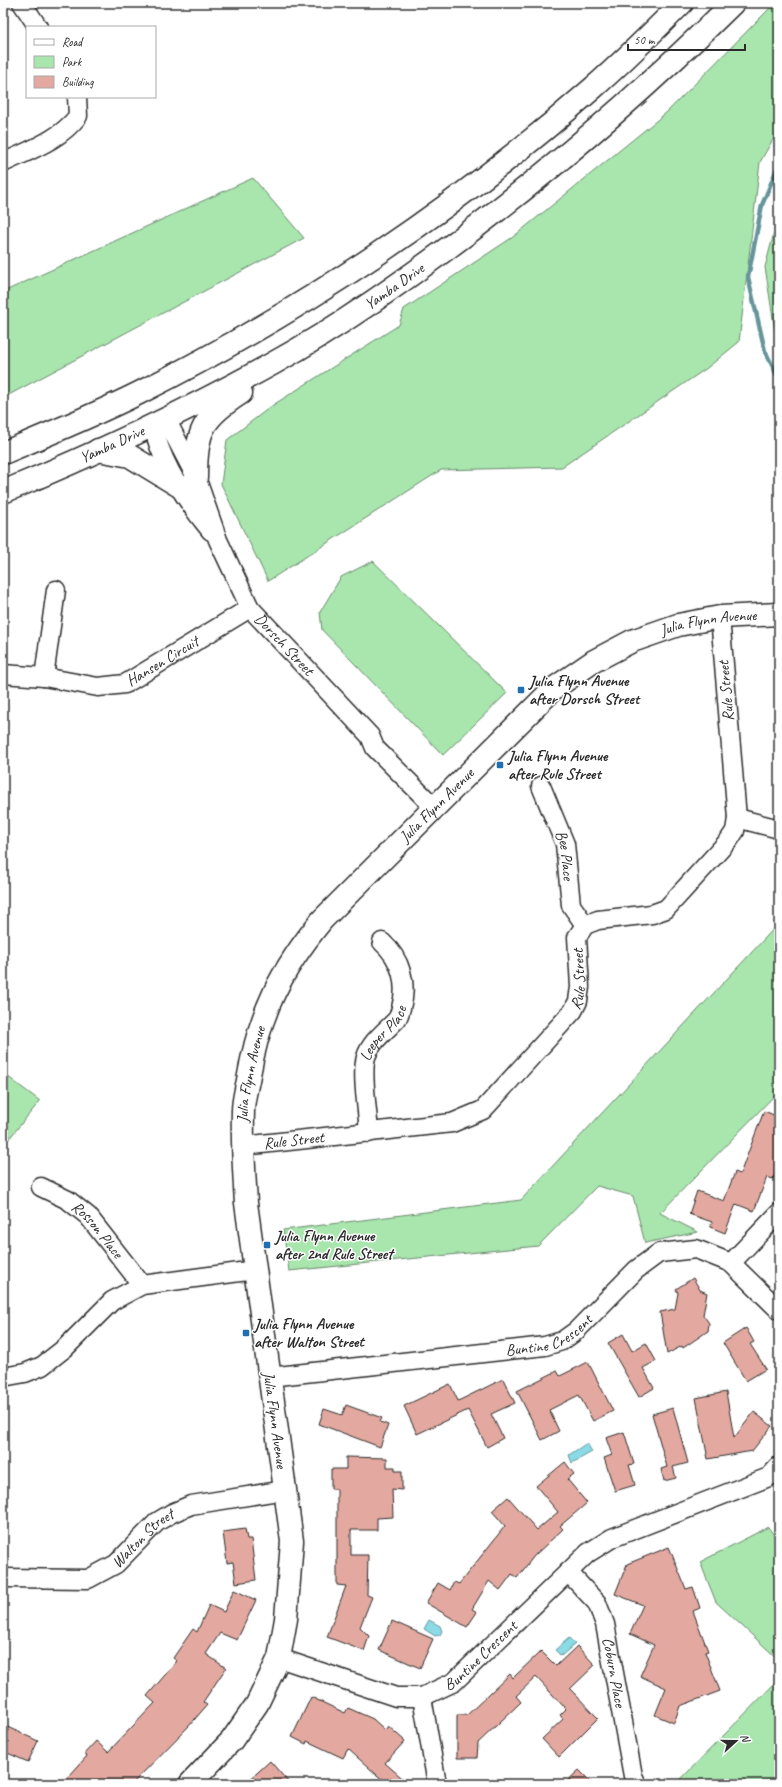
<svg xmlns="http://www.w3.org/2000/svg" width="782" height="1787" viewBox="0 0 782 1787" font-family="Caveat,sans-serif">
<rect width="100%" height="100%" fill="#fff"/>
<filter id="ink" filterUnits="userSpaceOnUse"><feTurbulence type="fractalNoise" baseFrequency=".025" numOctaves="2"/><feDisplacementMap in="SourceGraphic" scale="8" xChannelSelector="R" yChannelSelector="G"/><feConvolveMatrix kernelMatrix="1 2 1 2 8 2 1 2 1" color-interpolation-filters="sRGB"/></filter>
<g filter="url(#ink)">
<g fill="#a8e6ae" stroke="#6a886c">
<path d="M 779,7 L 779,129 L 760,162 L 739,342 L 707,368 L 562,467 L 441,470 L 268,581 L 221,484 L 227,440 L 273,405 L 399,325 L 404,309 L 513,237 L 667,112 L 770,8 Z"/>
<path d="M 253,178 L 304,238 L 3,398 L 3,292 Z"/>
<path d="M 779,214 L 779,357 L 765,267 Z"/>
<path d="M 373,561 L 507,693 L 443,755 L 322,630 L 320,612 L 341,577 Z"/>
<path d="M 779,923 L 779,1095 L 777,1093 L 660,1213 L 698,1232 L 645,1243 L 633,1196 L 597,1186 L 538,1246 L 289,1271 L 283,1230 L 521,1200 Z"/>
<path d="M 3,1073 L 40,1101 L 3,1146 Z"/>
<path d="M 768,1527 L 779,1542 L 779,1660 L 716,1602 L 700,1562 Z"/>
<path d="M 779,1679 L 779,1784 L 676,1784 Z"/>
</g>
<g fill="#8bdbe6" stroke="#65959b">
<path d="M 587,1443 L 592,1452 L 572,1463 L 569,1455 Z"/>
<path d="M 429,1620 L 440,1626 L 442,1631 L 440,1635 L 435,1636 L 424,1629 Z"/>
<path d="M 569,1638 L 575,1644 L 561,1656 L 555,1650 Z"/>
</g>
<g fill="none" stroke-linecap="round" stroke-linejoin="round">
<path stroke="#65959b" stroke-width="4.5" d="M 779,164 L 762,205 L 748,277 L 765,351 L 779,379"/>
</g>
<g fill="#e3a9a0" stroke="#2b2b2b">
<path d="M 764,1111 L 779,1117 L 779,1162 L 773,1179 L 767,1177 L 754,1211 L 736,1204 L 725,1233 L 710,1227 L 712,1222 L 689,1214 L 697,1191 L 724,1201 L 735,1172 L 740,1174 Z"/>
<path d="M 693,1278 L 700,1290 L 707,1293 L 703,1315 L 709,1323 L 708,1331 L 683,1348 L 682,1346 L 667,1354 L 660,1312 L 675,1309 L 678,1293 L 676,1289 Z"/>
<path d="M 746,1328 L 754,1342 L 750,1344 L 766,1369 L 746,1381 L 723,1343 Z"/>
<path d="M 623,1334 L 632,1351 L 646,1343 L 656,1361 L 643,1368 L 654,1388 L 639,1397 L 608,1343 Z"/>
<path d="M 588,1362 L 613,1411 L 593,1421 L 579,1395 L 549,1410 L 559,1431 L 542,1440 L 517,1391 L 557,1371 L 560,1376 Z"/>
<path d="M 503,1379 L 515,1403 L 491,1414 L 503,1438 L 487,1447 L 468,1410 L 417,1434 L 404,1406 L 450,1384 L 458,1401 Z"/>
<path d="M 726,1392 L 734,1438 L 754,1412 L 772,1426 L 752,1451 L 708,1459 L 696,1398 Z"/>
<path d="M 346,1405 L 382,1418 L 380,1422 L 388,1425 L 380,1447 L 319,1424 L 324,1409 L 342,1415 Z"/>
<path d="M 673,1408 L 688,1463 L 673,1467 L 676,1478 L 664,1481 L 661,1469 L 667,1467 L 652,1414 Z"/>
<path d="M 624,1432 L 634,1464 L 629,1465 L 635,1485 L 615,1491 L 604,1458 L 612,1455 L 606,1438 Z"/>
<path d="M 346,1457 L 387,1458 L 387,1467 L 395,1467 L 395,1471 L 402,1471 L 402,1490 L 392,1489 L 393,1517 L 377,1518 L 377,1530 L 351,1530 L 351,1555 L 368,1555 L 367,1595 L 372,1597 L 360,1627 L 369,1636 L 364,1651 L 327,1637 L 346,1586 L 337,1585 L 337,1489 L 331,1489 L 331,1469 L 346,1469 Z"/>
<path d="M 565,1462 L 574,1474 L 567,1479 L 587,1503 L 560,1526 L 563,1529 L 534,1556 L 517,1578 L 512,1574 L 500,1590 L 489,1581 L 472,1609 L 477,1612 L 467,1627 L 426,1603 L 438,1583 L 450,1590 L 454,1582 L 459,1584 L 505,1526 L 492,1511 L 508,1497 L 537,1530 L 558,1512 L 536,1486 Z"/>
<path d="M 245,1529 L 247,1539 L 251,1539 L 256,1580 L 236,1583 L 233,1562 L 227,1563 L 223,1532 Z"/>
<path d="M 669,1547 L 686,1589 L 693,1587 L 700,1608 L 693,1611 L 708,1651 L 705,1652 L 720,1691 L 680,1706 L 674,1723 L 655,1715 L 666,1688 L 640,1676 L 654,1645 L 630,1634 L 643,1605 L 615,1594 L 627,1564 Z"/>
<path d="M 234,1590 L 256,1600 L 237,1640 L 220,1633 L 206,1654 L 226,1668 L 203,1702 L 207,1705 L 189,1726 L 132,1784 L 62,1784 L 87,1756 L 84,1754 L 96,1741 L 108,1752 L 155,1703 L 147,1696 L 177,1661 L 173,1658 L 193,1629 L 197,1632 L 209,1605 L 224,1612 Z"/>
<path d="M 392,1621 L 433,1639 L 420,1668 L 379,1650 Z"/>
<path d="M 577,1646 L 595,1665 L 570,1689 L 598,1718 L 559,1757 L 542,1739 L 563,1719 L 560,1715 L 566,1709 L 536,1677 L 516,1696 L 521,1702 L 478,1743 L 477,1758 L 457,1758 L 457,1715 L 467,1715 L 510,1674 L 513,1678 L 541,1651 L 556,1666 Z"/>
<path d="M 311,1697 L 345,1713 L 348,1708 L 373,1719 L 385,1730 L 388,1726 L 405,1741 L 385,1763 L 409,1784 L 387,1784 L 348,1749 L 343,1758 L 307,1741 L 306,1744 L 292,1737 Z"/>
<path d="M 3,1725 L 38,1741 L 28,1762 L 3,1751 Z"/>
<path d="M 270,1761 L 290,1784 L 245,1784 Z"/>
<path d="M 579,1770 L 593,1784 L 564,1784 Z"/>
</g>
<g fill="none" stroke-linecap="round" stroke-linejoin="round">
<defs>
<g id="street">
<path d="M 22,3 L 38,27"/>
<path d="M 3,163 C 30,150 60,140 78,116 L 77,97"/>
<path id="s1" d="M 166,419 L 196,477 L 218,540 L 250,608 L 370,736 L 375,748 L 434,807"/>
<path d="M 153,425 C 161,463 187,502 211,531"/>
<path id="s2" d="M 3,674 L 44,677 L 98,687 L 125,684 L 250,608"/>
<path d="M 44,677 L 56,590"/>
<path id="s3" d="M 541,786 L 565,844 L 571,905 L 585,925"/>
<path d="M 737,818 L 779,829"/>
<path id="s4" d="M 369,1133 C 368,1113 361,1074 366,1057 C 371,1041 386,1031 397,1019 C 399,1016 400,1012 401,1008 C 408,984 401,959 382,942"/>
<path id="s5" d="M 243,1146 L 452,1123 L 483,1110 L 573,1011 L 578,1001 L 580,987 L 577,937 L 585,925 L 598,920 L 652,914 L 666,909 L 729,840 L 735,831 L 737,818 L 720,617"/>
<path id="s6" d="M 41,1187 L 68,1200 L 88,1216 L 142,1285"/>
<path d="M 731,1263 L 779,1213"/>
<path d="M 3,1377 L 25,1373 L 42,1366 L 65,1348 L 112,1301 L 142,1285 L 255,1270"/>
<path id="s7" d="M 269,1377 L 545,1346 L 562,1341 L 576,1331 L 636,1270 L 659,1253 L 696,1249 L 731,1263 L 779,1310"/>
<path id="s8" d="M 568,1572 L 597,1603 L 605,1624 L 633,1776 L 637,1784"/>
<path id="s9" d="M 3,1578 L 88,1579 L 116,1564 L 157,1522 L 172,1513 L 191,1505 L 285,1490"/>
<path id="s10" d="M 279,1658 L 396,1697 L 422,1697 L 454,1682 L 588,1553 L 612,1538 L 769,1477 L 779,1466"/>
<path d="M 422,1697 L 437,1784"/>
</g>
<g id="secondary">
<path id="s11" d="M 190,1784 L 232,1740 L 257,1704 L 279,1658 L 286,1619 L 292,1541 L 246,1203 C 244,1172 242,1142 243,1111 C 243,1099 247,1087 249,1075 C 260,1012 281,970 322,920 L 553,689 L 594,661 L 632,641 L 678,625 L 720,617 L 779,614"/>
</g>
<g id="primary">
<path d="M 98,450 L 130,456 L 181,487"/>
<path d="M 3,453 C 49,434 95,415 139,393 C 300,313 458,207 593,88 C 624,61 653,32 682,3"/>
<path d="M 196,477 C 196,431 202,418 241,393"/>
<path id="s12" d="M 3,492 C 95,454 185,412 272,364 C 341,326 405,280 468,233 C 563,161 648,87 733,3"/>
</g>
</defs>
<use href="#street" stroke="#2b2b2b" stroke-width="21"/>
<use href="#secondary" stroke="#2b2b2b" stroke-width="25"/>
<use href="#primary" stroke="#2b2b2b" stroke-width="25"/>
<use href="#street" stroke="#fff" stroke-width="18"/>
<use href="#secondary" stroke="#fff" stroke-width="22"/>
<use href="#primary" stroke="#fff" stroke-width="22"/>
</g>
</g>
<g fill="#1f6fb2" stroke="#fff" stroke-width="1.5">
<rect x="517" y="686" width="8" height="8" rx="2"/>
<rect x="496" y="761" width="8" height="8" rx="2"/>
<rect x="263" y="1241" width="8" height="8" rx="2"/>
<rect x="242" y="1329" width="8" height="8" rx="2"/>
</g>
<g text-anchor="middle" dominant-baseline="central" stroke-width="3" stroke-linejoin="round" paint-order="stroke">
<g font-size="16" fill="#2b2b2b" stroke="#fff">
<text stroke="none"><textPath href="#s12" startOffset="443">Yamba Drive</textPath></text>
<text stroke="none"><textPath href="#s12" startOffset="119">Yamba Drive</textPath></text>
<text stroke="none"><textPath href="#s11" startOffset="1415">Julia Flynn Avenue</textPath></text>
<text stroke="none"><textPath href="#s1" startOffset="257">Dorsch Street</textPath></text>
<text stroke="none"><textPath href="#s2" startOffset="167">Hansen Circuit</textPath></text>
<text transform="translate(726 691) rotate(-95)">Rule Street</text>
<text stroke="none"><textPath href="#s11" startOffset="1079">Julia Flynn Avenue</textPath></text>
<text stroke="none"><textPath href="#s3" startOffset="74">Bee Place</textPath></text>
<text stroke="none"><textPath href="#s5" startOffset="411">Rule Street</textPath></text>
<text stroke="none"><textPath href="#s4" startOffset="106">Leeper Place</textPath></text>
<text stroke="none"><textPath href="#s11" startOffset="744">Julia Flynn Avenue</textPath></text>
<text stroke="none"><textPath href="#s5" startOffset="51">Rule Street</textPath></text>
<text stroke="none"><textPath href="#s6" startOffset="72">Rosson Place</textPath></text>
<text stroke="none"><textPath href="#s7" startOffset="285">Buntine Crescent</textPath></text>
<text transform="translate(275 1420) rotate(82)">Julia Flynn Avenue</text>
<text stroke="none"><textPath href="#s9" startOffset="154">Walton Street</textPath></text>
<text stroke="none"><textPath href="#s10" startOffset="222">Buntine Crescent</textPath></text>
<text stroke="none"><textPath href="#s8" startOffset="114">Coburn Place</textPath></text>
</g>
<g font-size="16" font-weight="bold" fill="#2b2b2b" stroke="#fff" text-anchor="start">
<text x="529" y="681">Julia Flynn Avenue<tspan x="529" dy="18">after Dorsch Street</tspan></text>
<text x="508" y="756">Julia Flynn Avenue<tspan x="508" dy="18">after Rule Street</tspan></text>
<text x="275" y="1236">Julia Flynn Avenue<tspan x="275" dy="18">after 2nd Rule Street</tspan></text>
<text x="254" y="1324">Julia Flynn Avenue<tspan x="254" dy="18">after Walton Street</tspan></text>
</g>
</g>
<rect width="782" height="1787" fill="none" stroke="#fff" stroke-width="16"/>
<rect x="8" y="8" width="766" height="1771" fill="none" stroke="#2b2b2b" stroke-width="1.5" filter="url(#ink)"/>
<rect x="26" y="26" width="130" height="72" fill="#ffffff" stroke="#aaaaaa"/>
<rect x="34" y="39" width="20" height="6" fill="#ffffff" stroke="#aaaaaa"/>
<text x="62" y="46" font-size="12" fill="#2b2b2b">Road</text>
<rect x="34" y="56" width="20" height="12" fill="#a8e6ae" stroke="#aaaaaa"/>
<text x="62" y="66" font-size="12" fill="#2b2b2b">Park</text>
<rect x="34" y="76" width="20" height="12" fill="#e3a9a0" stroke="#aaaaaa"/>
<text x="62" y="86" font-size="12" fill="#2b2b2b">Building</text>
<g transform="translate(736 1741) rotate(69)" stroke="#ffffff" stroke-width="3" paint-order="stroke">
<path d="M0-3L7 15L0 10L-7 15Z" fill="#2b2b2b"/>
<text y="-6" font-size="11" font-weight="bold" text-anchor="middle" fill="#2b2b2b">N</text>
</g>
<path d="M628 44v6h117v-6" fill="none" stroke="#2b2b2b" stroke-width="2"/>
<text x="634" y="44" font-size="12" fill="#2b2b2b" stroke="#ffffff" stroke-width="3" paint-order="stroke">50 m</text>
</svg>
